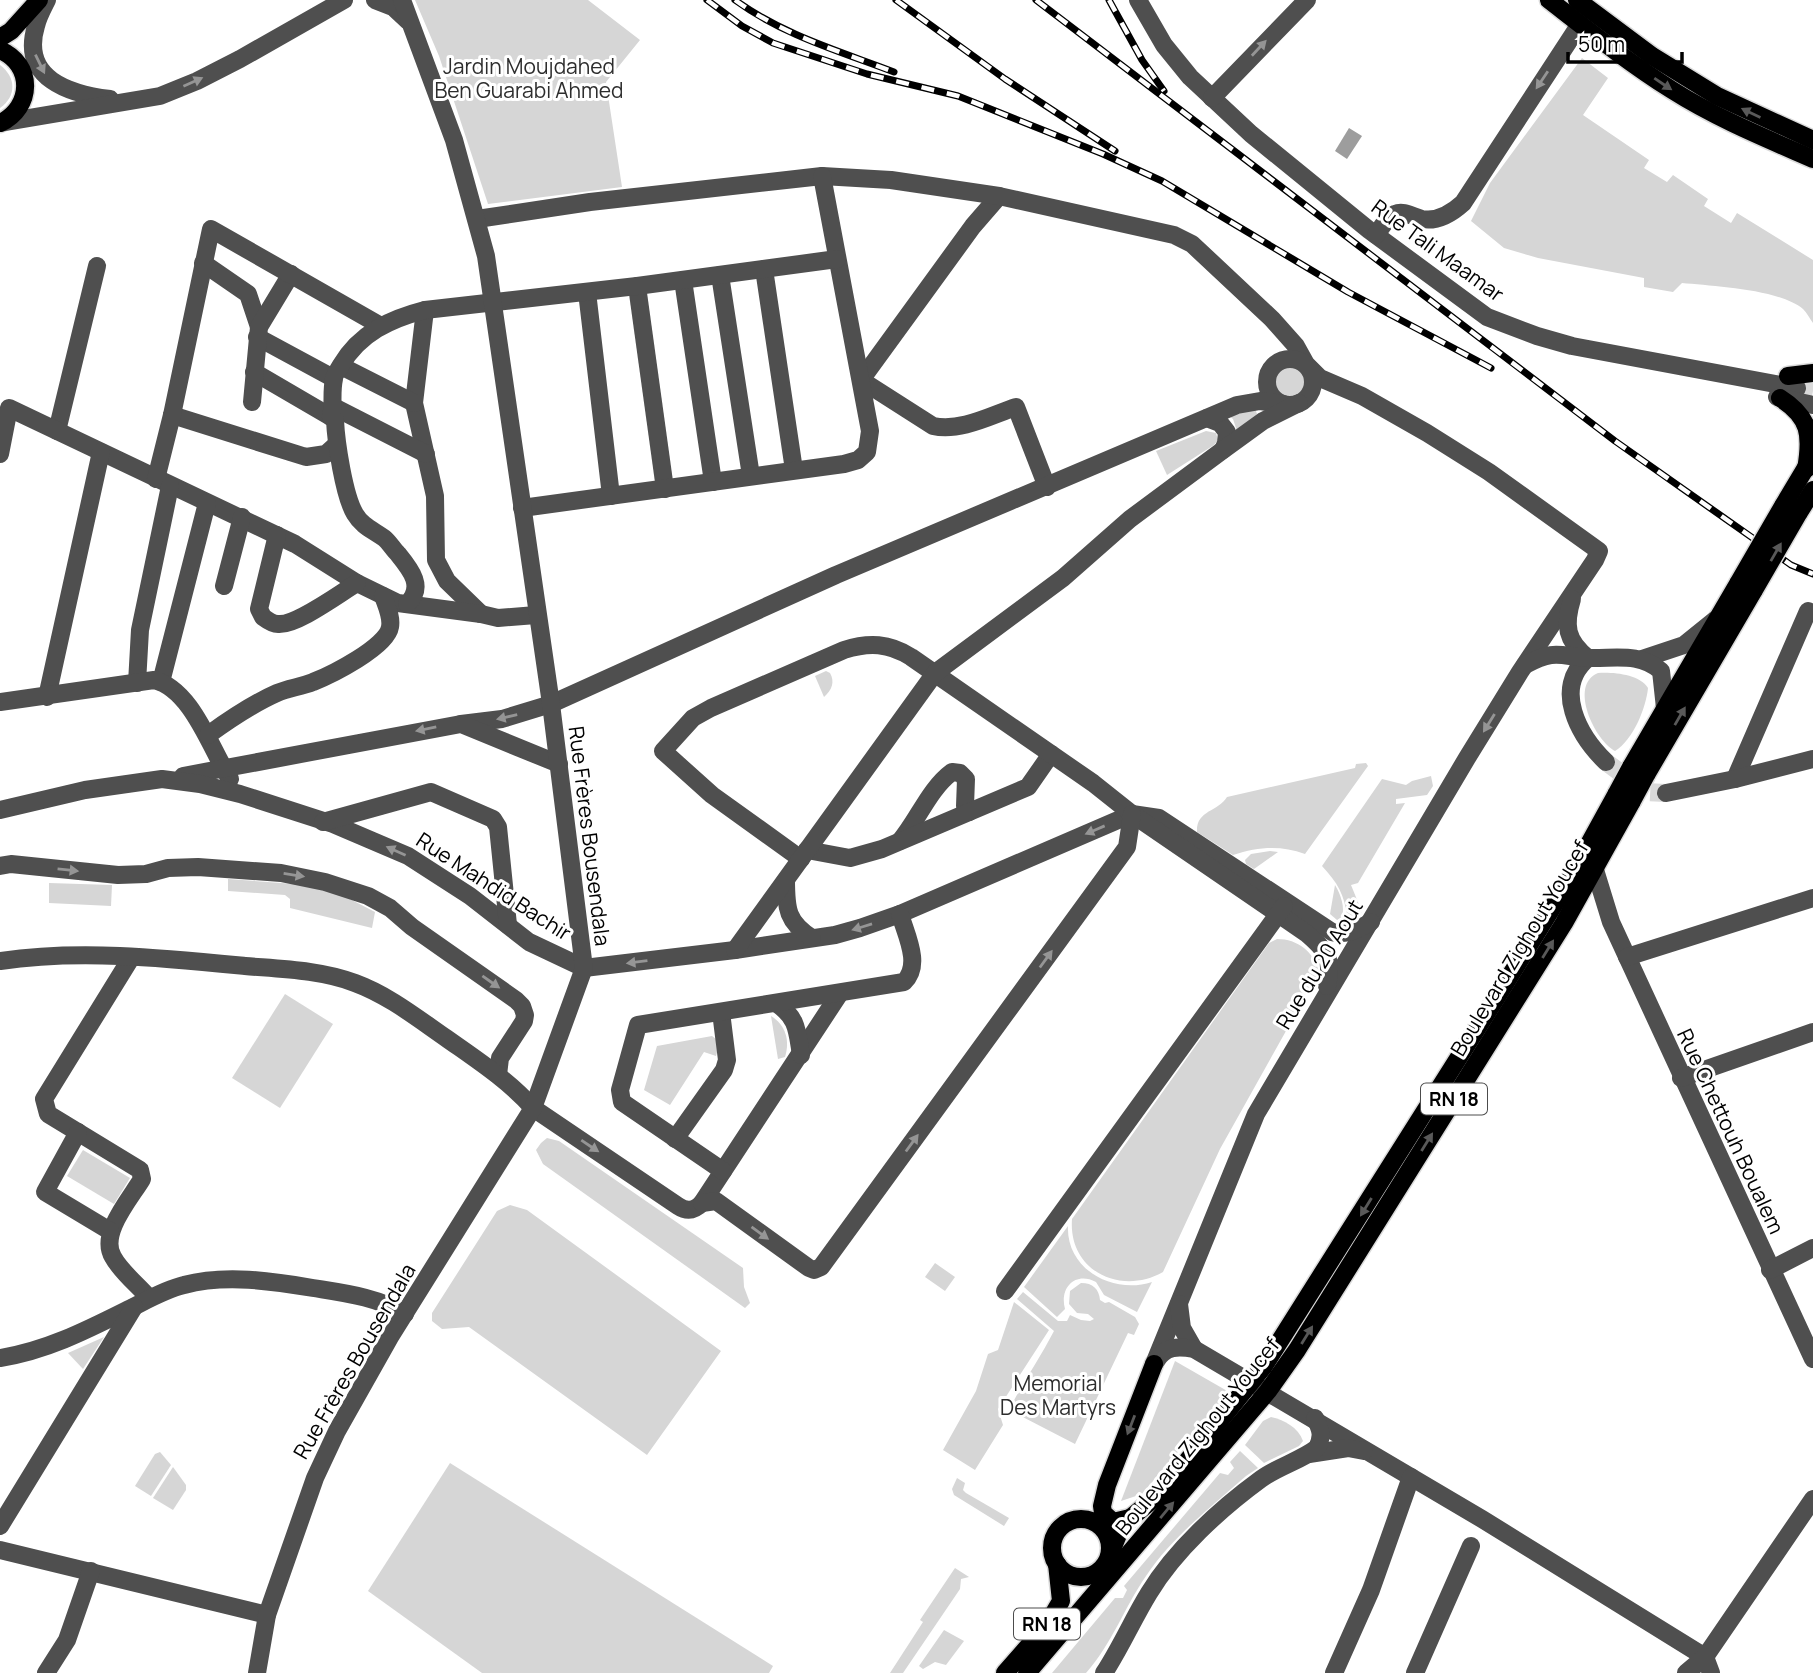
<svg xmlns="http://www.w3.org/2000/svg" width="1813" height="1673" viewBox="0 0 1813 1673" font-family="Manrope,sans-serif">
<rect width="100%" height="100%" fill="#fff"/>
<g fill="#d6d6d6">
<path d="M 415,0 L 588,0 L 640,40 L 606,82 L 622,187 L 488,204 L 439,56 Z"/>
<path d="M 1582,58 L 1608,78 L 1583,115 L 1649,160 L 1644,168 L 1667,182 L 1673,175 L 1708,199 L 1704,206 L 1731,223 L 1737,213 L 1813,260 L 1813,323 C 1810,319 1807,313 1803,309 C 1779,289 1713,286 1682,283 L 1673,292 L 1644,287 L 1644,278 L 1538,258 L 1504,248 L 1471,221 L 1490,183 Z"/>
<path d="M 0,65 C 16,77 17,96 0,108 Z"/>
<circle cx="1290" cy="381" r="16"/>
<path d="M 1255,408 L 1257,414 L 1237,431 L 1233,419 L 1229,416 Z"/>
<path d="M 1206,431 L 1216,433 L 1218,440 L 1214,445 L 1167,475 L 1156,451 Z"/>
<path d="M 826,671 L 830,673 C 835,682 832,690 824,697 L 815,676 Z"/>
<path d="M 1598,673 C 1613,672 1639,674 1648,688 C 1646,708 1633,740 1615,751 C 1595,741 1568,685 1598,673 Z"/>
<path d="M 1366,763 L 1368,766 L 1305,854 C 1280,845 1258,847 1233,855 L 1197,832 C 1196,810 1218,812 1227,797 L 1355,768 L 1356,764 Z"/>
<path d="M 1431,776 L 1433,786 L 1427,795 L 1396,799 L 1396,804 L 1405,803 L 1358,883 L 1351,885 L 1362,912 L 1353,920 L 1347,917 C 1345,895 1337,882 1322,866 L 1382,779 L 1406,785 L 1412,781 Z"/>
<path d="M 1270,851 L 1278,852 L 1254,869 L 1246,864 L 1245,860 L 1251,854 Z"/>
<path d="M 228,879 L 308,885 L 348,898 L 375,912 L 372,928 L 290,908 L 290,899 L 285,895 L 228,891 Z"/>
<path d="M 49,883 L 112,885 L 111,906 L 49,903 Z"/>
<path d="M 1335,885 C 1341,895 1345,907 1342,918 L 1337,920 L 1330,914 Z"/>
<path d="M 1277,939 C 1298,939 1314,952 1319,972 L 1220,1149 L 1163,1272 C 1121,1296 1068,1271 1072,1219 L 1269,943 Z"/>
<path d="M 285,994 L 333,1024 L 280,1108 L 232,1078 Z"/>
<path d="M 771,1016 C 786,1025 790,1041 785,1057 L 778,1059 Z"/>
<path d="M 712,1036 L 720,1042 L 716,1056 L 704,1052 L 670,1105 L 644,1090 L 657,1046 Z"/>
<path d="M 547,1138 L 559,1141 L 743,1268 L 744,1287 L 750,1303 L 745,1308 L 543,1164 L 536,1150 L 541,1143 Z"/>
<path d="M 83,1150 L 130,1178 L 114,1204 L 67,1176 Z"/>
<path d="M 510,1205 L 527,1210 L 721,1351 L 647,1455 L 469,1327 L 442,1329 L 432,1321 L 432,1313 L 497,1211 Z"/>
<path d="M 1068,1226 C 1066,1269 1113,1295 1152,1282 L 1137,1312 L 1104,1295 L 1096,1282 C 1076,1271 1059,1287 1065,1309 L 1057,1317 L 1024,1287 Z"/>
<path d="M 935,1263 L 955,1277 L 945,1291 L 925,1277 Z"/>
<path d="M 1081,1283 C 1093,1283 1099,1289 1100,1300 L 1105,1303 L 1109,1302 L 1135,1317 L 1139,1324 L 1134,1335 L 1128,1333 L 1075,1444 L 1009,1410 C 1023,1382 1040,1358 1054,1331 L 1017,1299 L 1023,1292 L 1058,1321 L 1067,1321 L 1070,1315 L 1081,1320 L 1090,1321 L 1094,1319 L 1088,1314 L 1077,1313 L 1069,1304 L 1070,1291 Z"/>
<path d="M 1014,1302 L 1049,1330 L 998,1409 L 1003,1425 L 975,1470 L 943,1450 L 976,1391 L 988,1354 L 998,1350 Z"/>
<path d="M 104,1337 L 83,1369 L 68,1353 Z"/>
<path d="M 1175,1361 L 1229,1392 L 1142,1494 L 1121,1501 Z"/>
<path d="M 1271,1417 C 1284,1420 1298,1427 1303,1441 L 1299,1446 L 1264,1463 L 1245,1445 L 1263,1421 Z"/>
<path d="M 1240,1451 L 1258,1468 L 1246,1476 C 1211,1507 1172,1537 1146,1576 C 1124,1608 1112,1644 1086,1673 L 1052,1673 L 1115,1598 L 1123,1598 L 1127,1590 L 1124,1586 L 1220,1473 L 1228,1475 L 1234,1468 L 1230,1462 Z"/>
<path d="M 160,1452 L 171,1465 L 151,1496 L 135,1486 L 155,1454 Z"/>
<path d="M 450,1463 L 773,1666 L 769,1673 L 482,1673 L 368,1591 Z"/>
<path d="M 173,1467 L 186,1485 L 186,1490 L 173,1510 L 153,1498 Z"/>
<path d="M 957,1478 L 965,1483 L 963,1490 L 966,1493 L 1009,1518 L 1004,1526 L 954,1495 L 952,1489 Z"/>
<path d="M 955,1568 L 969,1577 L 961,1579 L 960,1589 L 903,1673 L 890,1673 L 923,1622 L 920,1620 Z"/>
<path d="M 944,1630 L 964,1641 L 946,1665 L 935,1662 L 923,1669 L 919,1666 Z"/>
</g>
<path fill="#9d9d9d" d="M 1349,128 L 1362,136 L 1347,159 L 1335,151 Z"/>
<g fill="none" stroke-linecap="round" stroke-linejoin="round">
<g stroke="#d9d9d9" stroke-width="18" stroke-dasharray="18 9" stroke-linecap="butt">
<path d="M 1797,388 L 1813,391"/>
<path d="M 1606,762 L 1647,792 L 1666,793"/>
</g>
<defs>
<g id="major">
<path d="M 1549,0 C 1589,31 1629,63 1672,90 C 1716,118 1765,138 1813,159"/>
<path d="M 1577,0 L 1652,56 L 1717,96 L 1813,140"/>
<path d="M 0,38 L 11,31 L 39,0"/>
<path d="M 0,50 C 34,64 33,108 0,123"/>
<path d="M 1788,376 L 1813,373"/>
<path d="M 1780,398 C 1810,417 1812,435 1806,469"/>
<path d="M 1783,506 L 1811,459"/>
<path d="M 1798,514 L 1813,490"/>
<path d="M 1631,767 L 1739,582"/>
<path d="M 1646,775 L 1754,590"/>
<path d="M 1130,1518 L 1113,1522 L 1103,1513 L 1102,1506 L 1107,1485 L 1154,1364"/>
<circle cx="1081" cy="1548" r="29"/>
<path d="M 1110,1554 L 1122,1525 L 1163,1491 L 1264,1366 L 1497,997 L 1567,884 L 1617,793"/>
<path d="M 1005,1673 L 1047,1625 L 1061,1601 L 1057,1564"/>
<path d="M 1027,1673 L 1268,1391 L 1297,1350 L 1564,923 L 1632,801"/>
</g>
</defs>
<use href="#major" stroke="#dbdbdb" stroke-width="21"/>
<g stroke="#4f4f4f" stroke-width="18">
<path d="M 47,0 C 43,8 38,17 36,26 C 20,79 70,94 110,99"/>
<path d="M 375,0 L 393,7 L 408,21"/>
<path d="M 1138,0 L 1164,45 L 1190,77 L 1251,134 L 1369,230 L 1487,317 L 1537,336 L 1572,346 L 1797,388"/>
<path d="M 1212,98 L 1307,0"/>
<path d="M 0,123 L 160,96 L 197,81 L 240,59 L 344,0"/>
<path d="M 999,196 L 973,226 L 861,380 L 933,426 C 960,432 990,416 1016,407 L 1047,487"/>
<path d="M 477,219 L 590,202 L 822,176 L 891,180 L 999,196 L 1174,235 L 1192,244 L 1272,319 L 1296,346 L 1306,364 L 1320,378 L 1362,396 L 1427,433 L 1489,472 L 1599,551 L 1595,560 L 1520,672 L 1467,758 L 1256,1114 L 1154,1364"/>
<path d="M 1376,235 C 1381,228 1387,217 1395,214 C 1404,210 1413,217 1422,219 C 1438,222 1452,213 1463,203 L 1580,24"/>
<path d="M 203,263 L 248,294 L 259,327"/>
<path d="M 764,269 L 794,470"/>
<path d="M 720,275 L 751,476"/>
<path d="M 683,280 L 713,482"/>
<path d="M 637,286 L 665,489"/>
<path d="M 587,292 L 611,496"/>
<path d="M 425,310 L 414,403 L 435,496 L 436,560 L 447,581 L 481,614"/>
<path d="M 257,337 L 333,378"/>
<circle cx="1290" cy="382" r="23"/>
<path d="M 341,366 L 414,403"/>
<path d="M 254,372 L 331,417"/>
<path d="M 1777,397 L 1813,405"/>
<path d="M 252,402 L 259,327 L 291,274"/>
<path d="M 334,407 L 426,454"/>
<path d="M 172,415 L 306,457 L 326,454 L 336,445"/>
<path d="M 1207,418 L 1220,423 L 1227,432 L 1226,443 L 1223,450"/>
<path d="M 57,431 L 97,266"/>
<path d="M 0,454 L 9,408 L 295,544 L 357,583 L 398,603 L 481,614 L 498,618 L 536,615"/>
<path d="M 156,479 L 172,415 L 211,229 L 381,326"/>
<path d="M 522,508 L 844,464 L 858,460 L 867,452 L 870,431 L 822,176"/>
<path d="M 277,535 L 259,609 L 263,617 C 267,620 273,624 278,624 C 296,626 340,593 357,583"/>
<path d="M 224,586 L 242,517"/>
<path d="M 1572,599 C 1564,625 1566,641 1588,658"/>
<path d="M 407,604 C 425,587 411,570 398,554 C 393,549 389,542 384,538 C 373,530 362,526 355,514 C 344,496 336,442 335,420 L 331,417 C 334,405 331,392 334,379 C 334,375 339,369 341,365 C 360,333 390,319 425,310 L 637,286 L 837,259"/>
<path d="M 1588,658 C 1552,688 1579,736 1606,762"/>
<path d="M 1642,659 L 1684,645 L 1715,620"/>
<path d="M 1525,665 C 1556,649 1558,656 1588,658 C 1615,659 1639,652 1661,671 L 1665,708"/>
<path d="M 161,682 L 207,503"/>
<path d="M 137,683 L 140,630 L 170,486"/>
<path d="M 47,697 L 101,452"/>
<path d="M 0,702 L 154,680 C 192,689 211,750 230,779"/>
<path d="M 461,724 L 502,719 L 551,704 L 836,575 L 1237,405 L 1260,401 L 1283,404"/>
<path d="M 208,735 C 230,719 252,704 277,693 C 288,688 301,687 313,682 C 331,675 387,647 390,627 C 392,617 386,605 383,596"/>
<path d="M 183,776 L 461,724 L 559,764"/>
<path d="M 1735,779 L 1808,611"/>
<path d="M 1666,793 L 1735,779 L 1813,759"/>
<path d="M 0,810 L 85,790 L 162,779 L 200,784 L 240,794 L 333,824 L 408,856 L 470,896 L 529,942 L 584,968 L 735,950 L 835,935 L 860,928 L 900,914 L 1132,814 L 1159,818 L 1332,932 C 1346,936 1359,929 1371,922"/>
<path d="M 323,822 L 431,792 L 493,819 L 498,827 L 508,925"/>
<path d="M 900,841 C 918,820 929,789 952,772 L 960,773 L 966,779 L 965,806 L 969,812"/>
<path d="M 807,850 L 850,858 L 882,849 L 1028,787 L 1051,754"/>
<path d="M 801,859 L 712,795 L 663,751 L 693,718 L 711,708 L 844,650 C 869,642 889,643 911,657 L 1093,783 L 1132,814 L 1306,933 C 1327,951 1333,958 1327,986"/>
<path d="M 0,866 L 11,864 L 118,875 L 146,874 L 168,868 L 198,867 L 281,873 L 325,882 L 368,896 L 390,908 L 412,927 L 516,1000 L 522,1006 L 525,1015 L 524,1021 L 500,1058 L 498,1075"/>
<path d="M 1595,870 L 1611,922 L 1813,1359"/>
<path d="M 786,880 C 786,909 787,922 812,938"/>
<path d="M 735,950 L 935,673 L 1063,578 L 1130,519 L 1223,450 L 1263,421 L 1299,403"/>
<path d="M 1627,957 L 1813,898"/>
<path d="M 131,958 L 44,1099 L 48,1114 L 140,1170 L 142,1179 C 130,1199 99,1234 113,1257 C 121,1272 138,1285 149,1298"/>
<path d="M 0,961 C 79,949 165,958 245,966 C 281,969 321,970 355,983 C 388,995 417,1018 446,1038 C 477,1060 508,1080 533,1108 L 678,1206 C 687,1212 694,1211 702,1203 L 840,993"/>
<path d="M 776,1003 C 798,1018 797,1031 801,1055"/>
<path d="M 1681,1078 L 1813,1032"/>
<path d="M 78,1132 L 45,1192 L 110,1231"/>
<path d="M 675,1139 L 724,1070 L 727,1060 L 721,1012"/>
<path d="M 723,1171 L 622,1102 L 620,1090 L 638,1025 L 904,982 C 922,965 906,935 900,914"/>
<path d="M 702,1203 L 716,1201 L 809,1268 L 814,1270 L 821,1267 L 1127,847 L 1132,814"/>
<path d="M 1770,1270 L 1813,1248"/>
<path d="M 1005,1291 L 1284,906"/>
<path d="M 1179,1304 L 1182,1328 L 1194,1349"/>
<path d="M 0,1358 C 45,1351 85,1331 125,1311 C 144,1302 163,1290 184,1285 C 225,1274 272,1281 313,1288 C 344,1293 378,1297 405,1314"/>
<path d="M 1156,1361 C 1165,1346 1178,1346 1194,1349 L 1482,1519 L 1705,1657 L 1813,1499"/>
<path d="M 1309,1454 L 1348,1448 L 1364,1451"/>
<path d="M 0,1526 L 134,1307"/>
<path d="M 0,1550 L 267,1615"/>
<path d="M 46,1673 L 67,1640 L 91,1571"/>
<path d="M 257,1673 L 267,1615 L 315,1478 L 337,1431 L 390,1337 L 533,1108 L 584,968 L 551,704 L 486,256 L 454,140 L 402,0"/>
<path d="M 1104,1673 C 1121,1647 1133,1619 1149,1593 C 1175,1550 1220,1509 1261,1479 C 1279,1466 1300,1461 1317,1448 C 1323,1436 1321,1430 1315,1418"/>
<path d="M 1334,1673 L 1371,1590 L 1411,1477"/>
<path d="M 1415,1673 L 1471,1546"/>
<path d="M 1686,1673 L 1705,1657 L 1711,1673"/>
</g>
<use href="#major" stroke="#000" stroke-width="18"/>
<defs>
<g id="rail">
<path d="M 707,0 L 742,26 L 773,43 L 867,74 L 958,96 L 1103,154 L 1162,181 L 1348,292 L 1491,368"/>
<path d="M 735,0 C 783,35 839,51 894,72"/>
<path d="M 896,0 L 1005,79 L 1115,151"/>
<path d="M 1036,0 L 1615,441 L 1791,565 L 1813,574"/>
<path d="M 1109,0 L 1142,60 L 1164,91"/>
</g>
</defs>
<use href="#rail" stroke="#000" stroke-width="7"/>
<use href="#rail" stroke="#fff" stroke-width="4.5" stroke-dasharray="13" stroke-linecap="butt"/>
<defs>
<g id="major-bridge">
<path d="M 1739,582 L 1783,506"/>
<path d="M 1754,590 L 1798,514"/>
<path d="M 1617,793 L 1631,767"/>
<path d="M 1632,801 L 1646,775"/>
</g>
</defs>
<use href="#major-bridge" stroke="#dbdbdb" stroke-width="21" stroke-linecap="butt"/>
<use href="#major-bridge" stroke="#000" stroke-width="18"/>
</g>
<defs><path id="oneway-solid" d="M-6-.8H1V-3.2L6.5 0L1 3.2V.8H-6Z" transform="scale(1.75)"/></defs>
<g fill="#959595">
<use href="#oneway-solid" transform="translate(1259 48) rotate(-47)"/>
<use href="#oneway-solid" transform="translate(40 64) rotate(64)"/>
<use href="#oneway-solid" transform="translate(1542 80) rotate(124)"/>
<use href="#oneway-solid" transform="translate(193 82) rotate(-24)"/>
<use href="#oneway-solid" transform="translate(507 717) rotate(167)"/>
<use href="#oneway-solid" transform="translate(1489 723) rotate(122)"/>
<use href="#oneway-solid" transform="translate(426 729) rotate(168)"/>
<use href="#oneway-solid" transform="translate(1095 830) rotate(157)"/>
<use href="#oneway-solid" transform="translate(396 851) rotate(-156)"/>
<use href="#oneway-solid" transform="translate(68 870) rotate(6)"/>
<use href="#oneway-solid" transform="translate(294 875) rotate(9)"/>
<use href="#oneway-solid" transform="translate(862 927) rotate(163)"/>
<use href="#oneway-solid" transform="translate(1046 959) rotate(-54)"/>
<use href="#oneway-solid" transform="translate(637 962) rotate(173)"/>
<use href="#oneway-solid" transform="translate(491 982) rotate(35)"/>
<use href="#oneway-solid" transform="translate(912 1143) rotate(-54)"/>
<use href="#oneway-solid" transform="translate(590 1146) rotate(34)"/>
<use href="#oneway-solid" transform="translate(760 1233) rotate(36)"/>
</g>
<g fill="#595959">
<use href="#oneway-solid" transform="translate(1663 84) rotate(34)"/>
<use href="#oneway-solid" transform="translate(1751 113) rotate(-154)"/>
<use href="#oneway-solid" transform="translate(1776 552) rotate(-60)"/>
<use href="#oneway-solid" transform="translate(1680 716) rotate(-60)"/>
<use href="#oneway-solid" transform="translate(1548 949) rotate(-58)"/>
<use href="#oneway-solid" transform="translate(1427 1142) rotate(-58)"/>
<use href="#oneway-solid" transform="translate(1366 1207) rotate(122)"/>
<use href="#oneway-solid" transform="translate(1307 1335) rotate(-58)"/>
<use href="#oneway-solid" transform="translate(1131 1425) rotate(111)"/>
<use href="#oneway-solid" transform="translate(1167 1510) rotate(-50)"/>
</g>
<g text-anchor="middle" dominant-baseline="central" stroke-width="6" stroke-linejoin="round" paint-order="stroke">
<g fill="#fff" stroke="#4c4c4c" stroke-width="2">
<rect x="1421" y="1083.5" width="66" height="31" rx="5"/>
<rect x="1014" y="1608.5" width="66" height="31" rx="5"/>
</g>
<g font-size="19" font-weight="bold" fill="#000">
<text x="1454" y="1099">RN 18</text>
<text x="1047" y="1624">RN 18</text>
</g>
<g font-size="21" fill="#2d2d2d" stroke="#fff">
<text x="529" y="66">Jardin Moujdahed<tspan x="529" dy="24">Ben Guarabi Ahmed</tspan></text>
<text x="1058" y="1383">Memorial<tspan x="1058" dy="24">Des Martyrs</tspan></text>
</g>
<g font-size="21" fill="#000" stroke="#fff">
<text transform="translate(1438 250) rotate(36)">Rue Tali Maamar</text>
<text transform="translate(590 836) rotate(83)">Rue Frères Bousendala</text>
<text transform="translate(494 886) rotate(33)">Rue Mahdid Bachir</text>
<text transform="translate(1519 948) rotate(-59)">Boulevard Zighout Youcef</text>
<text transform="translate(1319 964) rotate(-59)">Rue du 20 Aout</text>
<text transform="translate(1731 1131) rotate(65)">Rue Chettouh Boualem</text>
<text transform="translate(354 1361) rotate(-60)">Rue Frères Bousendala</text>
<text transform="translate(1197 1436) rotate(-51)">Boulevard Zighout Youcef</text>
</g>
</g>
<path d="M1568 52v10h114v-10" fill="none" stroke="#000000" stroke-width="3.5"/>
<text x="1578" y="52" font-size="21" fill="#000000" stroke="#ffffff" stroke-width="5" paint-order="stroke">50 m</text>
</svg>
